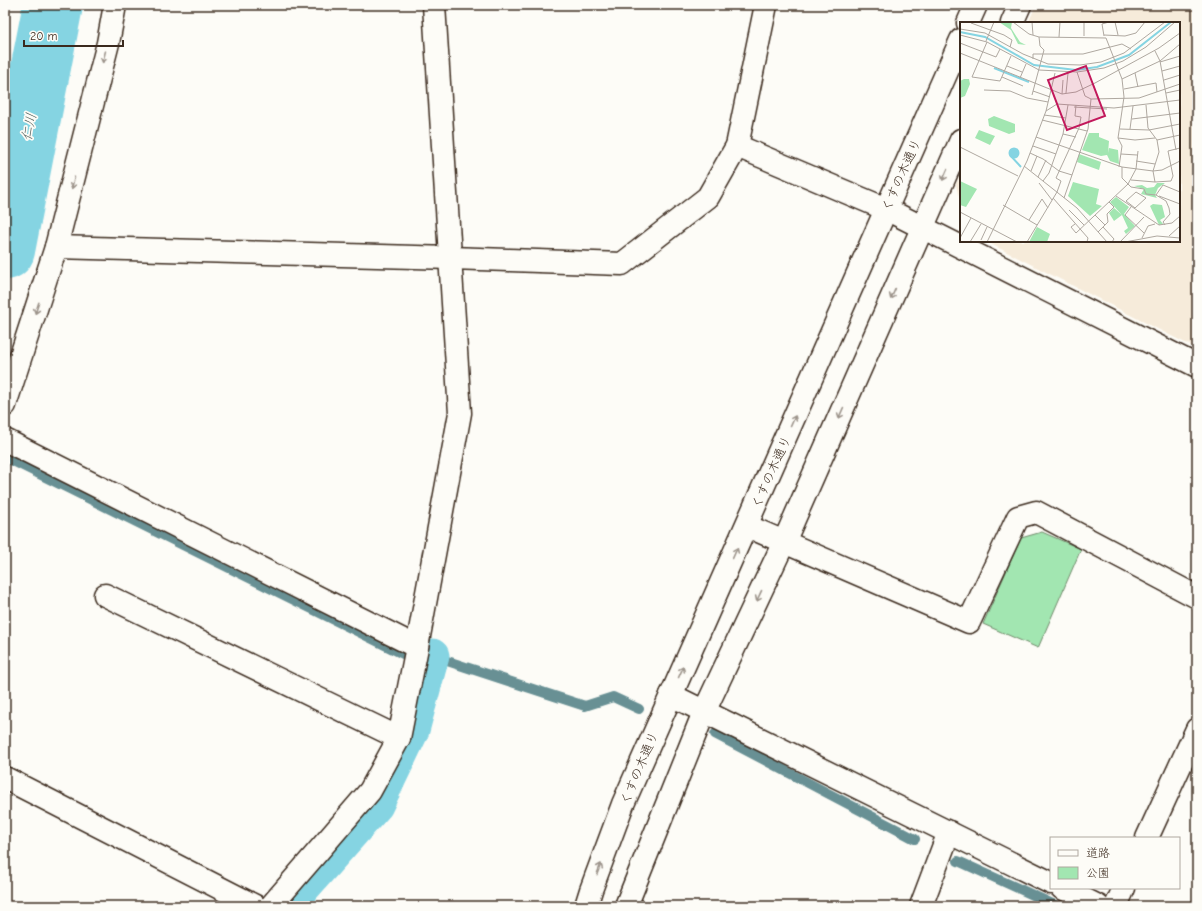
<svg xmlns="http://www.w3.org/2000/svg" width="1202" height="911" viewBox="0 0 1202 911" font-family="'Comic Neue','Klee One',sans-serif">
<rect width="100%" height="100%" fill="#fdfcf7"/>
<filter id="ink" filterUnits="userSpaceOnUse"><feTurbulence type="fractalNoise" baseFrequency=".025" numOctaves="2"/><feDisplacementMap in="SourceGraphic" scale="8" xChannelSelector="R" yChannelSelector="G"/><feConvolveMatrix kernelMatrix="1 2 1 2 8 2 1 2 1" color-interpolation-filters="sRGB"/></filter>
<g filter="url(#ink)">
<g fill="#f6ebda">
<path d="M 1036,5 L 1197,5 L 1197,349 L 985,241 L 1179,241 L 1179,23 L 1028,23 Z"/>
<path d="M 961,173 L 961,204 L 956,185 Z"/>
</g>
<path fill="#a2e6b1" stroke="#6e8868" d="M 1042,532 L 1081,549 L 1038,648 L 983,624 L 1021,538 Z"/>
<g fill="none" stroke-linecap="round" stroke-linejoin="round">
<g stroke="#679094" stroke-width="10">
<path d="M 11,460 L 403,654"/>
<path d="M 432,656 L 585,706 L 613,697 L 639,709"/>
<path d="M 715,734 L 915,839"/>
<path d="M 958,861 L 1057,906"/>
</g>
<path stroke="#85d4e2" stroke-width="35" d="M 298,893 L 376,805 L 412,730 L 432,656"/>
<path stroke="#85d4e2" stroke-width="60" d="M 5,250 L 53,5"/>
<defs>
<g id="street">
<path d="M 968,23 L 976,5"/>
<path d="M 1012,23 L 1020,5"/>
<path d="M 737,146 L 886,209 L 1197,366"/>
<path d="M 56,247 L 451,258 L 622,264 L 708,197 L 737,146 L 766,5"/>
<path d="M 5,405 L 56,247 L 108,43 L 115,5"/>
<path d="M 5,440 L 417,647"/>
<path d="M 747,526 L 969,622 L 1018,517 L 1036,512 L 1197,597"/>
<path d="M 105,595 L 399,738"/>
<path d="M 671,695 L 1051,883"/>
<path d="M 5,778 L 255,906"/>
<path d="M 1147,838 L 1197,729"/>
<path d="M 1062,888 L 1098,906"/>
<path d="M 271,906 L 370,791 L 399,738 L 417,647 L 460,413 L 434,5"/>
<path d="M 586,906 L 591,890 L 623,804 L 961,40"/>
<path d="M 626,906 L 704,712 L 784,542 L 961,140"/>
<path d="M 921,906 L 949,832"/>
<path d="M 1116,906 L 1124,888"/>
</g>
</defs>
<use href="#street" stroke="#3b2a1e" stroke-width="25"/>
<use href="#street" stroke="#fdfcf7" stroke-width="22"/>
</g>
<defs><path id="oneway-shaft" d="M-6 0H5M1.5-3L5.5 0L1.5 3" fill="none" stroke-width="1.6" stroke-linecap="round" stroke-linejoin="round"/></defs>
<g stroke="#9c938a">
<use href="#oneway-shaft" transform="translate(104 57) rotate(104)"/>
<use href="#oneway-shaft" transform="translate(945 175) rotate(114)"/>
<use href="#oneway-shaft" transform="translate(73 183) rotate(104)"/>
<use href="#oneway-shaft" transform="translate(893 294) rotate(114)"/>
<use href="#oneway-shaft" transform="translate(37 308) rotate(108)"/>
<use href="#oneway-shaft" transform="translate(841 413) rotate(114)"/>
<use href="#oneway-shaft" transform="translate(793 421) rotate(-66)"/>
<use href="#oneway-shaft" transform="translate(735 553) rotate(-66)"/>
<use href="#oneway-shaft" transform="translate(759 596) rotate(115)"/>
<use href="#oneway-shaft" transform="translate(681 672) rotate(-66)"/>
<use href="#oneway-shaft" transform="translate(599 869) rotate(-69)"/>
</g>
</g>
<g text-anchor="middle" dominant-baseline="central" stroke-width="3.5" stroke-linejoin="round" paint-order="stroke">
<g font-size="13" fill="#3b2a1e" stroke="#fdfcf7">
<text transform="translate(901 175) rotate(-66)">くすの木通り</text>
<text transform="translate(771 472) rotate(-66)">くすの木通り</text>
<text transform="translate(639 768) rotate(-67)">くすの木通り</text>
</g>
<g font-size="14" font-style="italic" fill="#515d59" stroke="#fdfcf7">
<text transform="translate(29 127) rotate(-79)">仁川</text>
</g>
</g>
<g transform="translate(960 22)">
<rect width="220" height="220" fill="#fdfcf7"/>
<path d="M 39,0 L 52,0 L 51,6 L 60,20 L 66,23 L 58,22 L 51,8 ZM 4,57 L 9,57 L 10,62 L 5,74 L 0,76 L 0,59 ZM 34,94 L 55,102 L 55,110 L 49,112 L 29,104 L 28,97 ZM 19,108 L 35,114 L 30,123 L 15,116 ZM 129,111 L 139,111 L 139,115 L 149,119 L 148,131 L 149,126 L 158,128 L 159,142 L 150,139 L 147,133 L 141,134 L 122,128 ZM 119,132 L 141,140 L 139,148 L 117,140 ZM 0,159 L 17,167 L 6,185 L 0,183 ZM 113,160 L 139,167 L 136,182 L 142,184 L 130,194 L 108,174 ZM 197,161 L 205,161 L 198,166 L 195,173 L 197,176 L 181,172 L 184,167 L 174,164 L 182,163 L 187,166 L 194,165 ZM 156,175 L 169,185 L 164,192 L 175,204 L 166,212 L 164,209 L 168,206 L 162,193 L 150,180 ZM 193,182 L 202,183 L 205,195 L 200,198 L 203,202 L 199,203 L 190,184 ZM 154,186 L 162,193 L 154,199 L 149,191 ZM 77,205 L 90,212 L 87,220 L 69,220 Z" fill="#a2e6b1"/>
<path d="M48.5 131a5.5 5.5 0 1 1 11 0a5.5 5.5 0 1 1-11 0Z" fill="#85d4e2"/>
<path fill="none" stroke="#85d4e2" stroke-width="2" d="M 0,10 L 25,15 L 74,43 L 116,48 L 137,45 L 169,33 L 211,0M 34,46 L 69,60M 50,133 L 61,145"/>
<path fill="none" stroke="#afa8a0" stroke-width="1" d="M 53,0 L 69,12 L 79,15 L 146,16 L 162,57 L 164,75 L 158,116 L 162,124 L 159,145M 72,0 L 73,13M 124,0 L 124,14M 155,0 L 158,13M 11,1 L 44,13 L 52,18 L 50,25M 0,7 L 25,11 L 63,32 L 88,42 L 120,43 L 141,40 L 164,31 L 205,0M 0,13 L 27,20 L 79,48 L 117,50 L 144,46 L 163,39 L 186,25 L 215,0M 144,13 L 165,14 L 176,11 L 185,0M 144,14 L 142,2 L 149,0M 99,15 L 100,0M 26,19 L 34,0M 27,20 L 12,55 L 40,59 L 51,34M 0,21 L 36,35 L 40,27M 195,29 L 200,39 L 216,128M 0,31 L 102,72 L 116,70 L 135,61 L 199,26 L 220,11M 73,37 L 73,32 L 123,32 L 162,22 L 171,27M 200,40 L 220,34M 47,44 L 62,50M 202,49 L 220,44M 117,50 L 125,74 L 131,77 L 179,76 L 220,62M 175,51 L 178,65M 42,55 L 63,64M 60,56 L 66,42M 162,57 L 200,39 L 220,22M 204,58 L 220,53M 164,67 L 196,61 L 197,70M 24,68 L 50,69 L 67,76 L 88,80M 73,69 L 90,75M 106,71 L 108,51M 206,71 L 220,68M 102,72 L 103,58M 72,73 L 84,28 L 80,24 L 79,15M 114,85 L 147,87M 86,89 L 97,82 L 154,86 L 220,78M 84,93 L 106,96M 172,97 L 220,91M 82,98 L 127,109M 160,107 L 189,108 L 220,102M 170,107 L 173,84M 103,112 L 116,115M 76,115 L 162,145 L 193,149 L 202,148 L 220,139M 158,116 L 175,118 L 195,116M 197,118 L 220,113M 73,124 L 96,132M 0,125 L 58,154M 70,131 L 83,137 L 99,149 L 112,153M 161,132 L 177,133M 176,139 L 195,142M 64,144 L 117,186 L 147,220M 162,145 L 162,156 L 171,165 L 184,167 L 186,172 L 196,173 L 203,163 L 220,170M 71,149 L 77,134M 78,155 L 86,138M 171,158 L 195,160 L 193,149 L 199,130 L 197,118 L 188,106 L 186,83M 83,159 L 89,151 L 103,112 L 108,83M 195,160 L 211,159 L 213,154 L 208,129 L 220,126M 79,161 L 92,178M 176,170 L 186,176 L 175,186 L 166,179 ZM 196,173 L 206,179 L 209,186 L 210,192 L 203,200 L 205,203M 156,174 L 199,203 L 212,201 L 220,194M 199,174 L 220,182M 93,176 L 128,216 L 127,220M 104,176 L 128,107 L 131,77M 43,183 L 77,203M 171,185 L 165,193 L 184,211M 109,188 L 124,203M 0,190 L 57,220M 135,193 L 145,203M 69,198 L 82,177 L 88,186M 115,202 L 111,205 L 116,211 L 168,162 L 176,147 L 178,129M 143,205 L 154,217 L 152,220M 138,210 L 148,200 L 147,192 L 154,185 L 149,180M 209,214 L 220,204M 0,216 L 11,196M 182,216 L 188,204 L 195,202M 21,218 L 27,205M 10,220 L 21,202M 27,220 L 67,139 L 86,89 L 95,51M 67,220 L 97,170 L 101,159 L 96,156 L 119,106 L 121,95 L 115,94 L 116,83M 160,220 L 184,195M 165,220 L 197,214 L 220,216"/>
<path fill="#c2185b" fill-opacity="0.15" stroke="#c2185b" stroke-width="2" d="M 126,44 L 145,94 L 107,108 L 88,58 Z"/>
<rect width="220" height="220" fill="none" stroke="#3b2a1e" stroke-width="2"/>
</g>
<rect width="1202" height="911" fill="none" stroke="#fdfcf7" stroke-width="20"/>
<rect x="10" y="10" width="1182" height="891" fill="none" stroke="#3b2a1e" stroke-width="1.5" filter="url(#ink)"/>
<rect x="1050" y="837" width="130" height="52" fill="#fdfcf7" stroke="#afa8a0"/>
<rect x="1058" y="850" width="20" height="6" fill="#fdfcf7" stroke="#afa8a0"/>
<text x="1086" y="857" font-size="12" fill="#3b2a1e">道路</text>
<rect x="1058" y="867" width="20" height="12" fill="#a2e6b1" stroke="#afa8a0"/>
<text x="1086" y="877" font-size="12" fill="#3b2a1e">公園</text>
<path d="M24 40v6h99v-6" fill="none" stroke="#3b2a1e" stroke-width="2"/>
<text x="30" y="40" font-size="12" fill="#3b2a1e" stroke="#fdfcf7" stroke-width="3" paint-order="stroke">20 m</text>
</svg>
